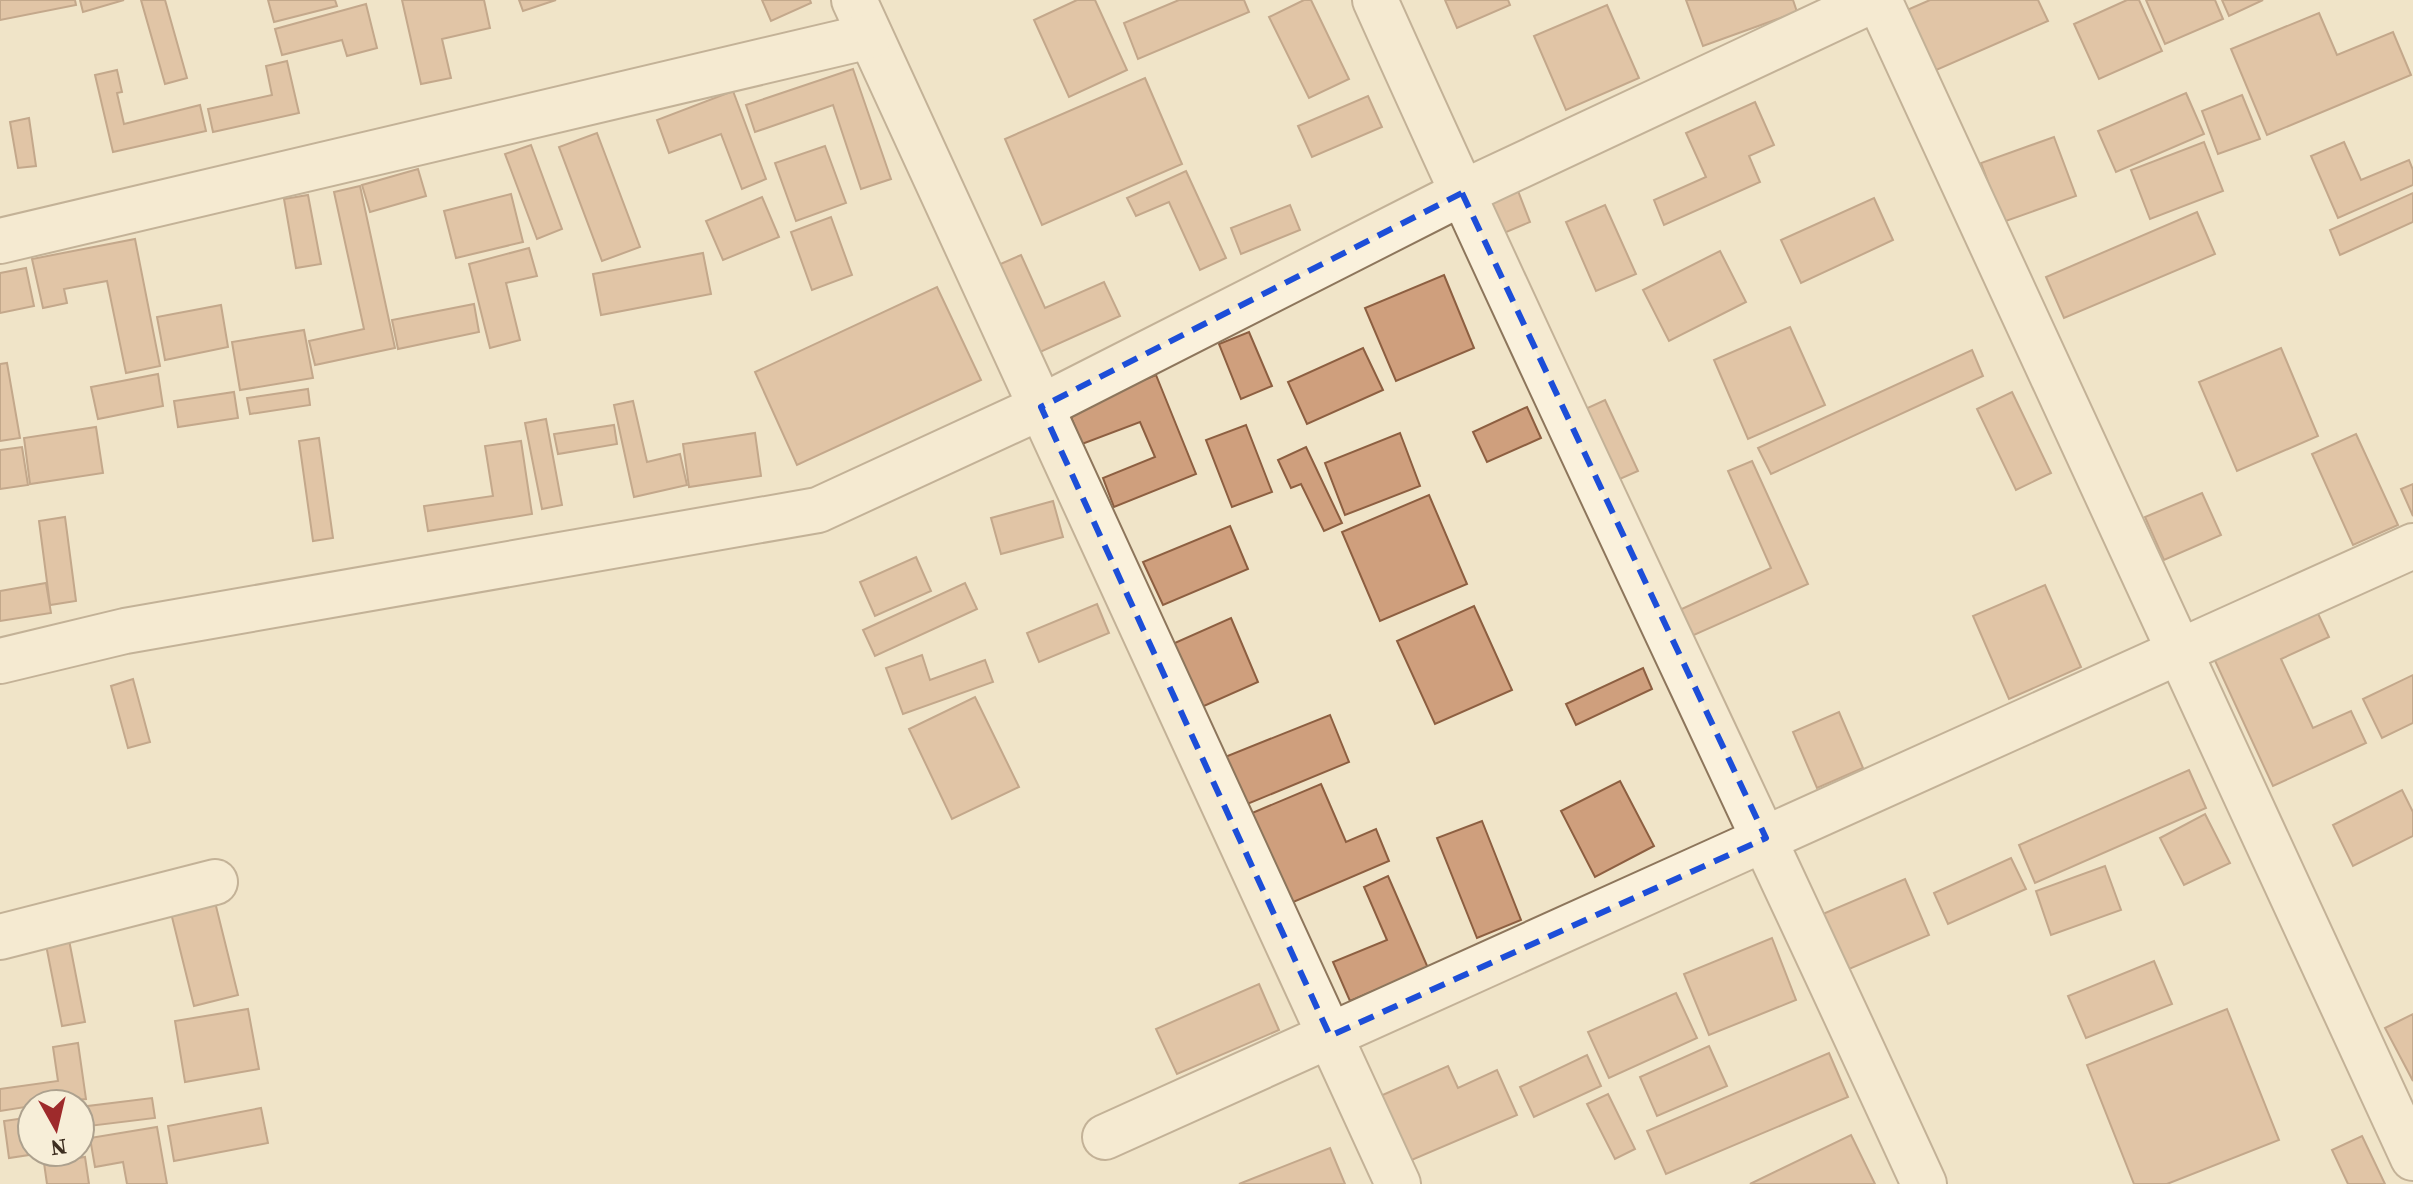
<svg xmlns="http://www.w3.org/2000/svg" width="2413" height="1184" viewBox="0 0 2413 1184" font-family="'Source Serif 4',serif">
<rect width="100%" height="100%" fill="#f0e4c8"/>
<g fill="#cf9f7d" stroke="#8d5f41" stroke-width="2">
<path d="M 0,0 L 75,0 L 76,5 L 0,20 Z"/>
<path d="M 80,0 L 124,0 L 83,12 Z"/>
<path d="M 141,0 L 165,0 L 187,78 L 165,84 Z"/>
<path d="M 268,0 L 335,0 L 337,6 L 274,22 Z"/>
<path d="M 402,0 L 484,0 L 490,28 L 442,39 L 451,78 L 421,84 Z"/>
<path d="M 519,0 L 556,0 L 523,11 Z"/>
<path d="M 762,0 L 810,0 L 811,3 L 771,21 Z"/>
<path d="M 1077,0 L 1095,0 L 1127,70 L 1069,97 L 1034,20 Z"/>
<path d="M 1179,0 L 1244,0 L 1249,12 L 1138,59 L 1124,23 Z"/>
<path d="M 1304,0 L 1311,0 L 1349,79 L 1309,98 L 1269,17 Z"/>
<path d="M 1445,0 L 1508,0 L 1510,5 L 1457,28 Z"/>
<path d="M 1686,0 L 1793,0 L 1797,12 L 1703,46 Z"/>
<path d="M 1930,0 L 2038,0 L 2048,21 L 1934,71 L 1907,10 Z"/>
<path d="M 2127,0 L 2139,0 L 2162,51 L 2099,79 L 2074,24 Z"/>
<path d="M 2146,0 L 2215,0 L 2223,19 L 2165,44 Z"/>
<path d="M 2222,0 L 2263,0 L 2229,16 Z"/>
<path d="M 366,4 L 377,48 L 347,56 L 342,40 L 282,55 L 275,29 Z"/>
<path d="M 1607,5 L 1639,78 L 1566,110 L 1534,36 Z"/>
<path d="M 2319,13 L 2337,55 L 2393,32 L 2411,75 L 2267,135 L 2231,49 Z"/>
<path d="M 287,61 L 299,113 L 213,132 L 208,109 L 272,95 L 266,66 Z"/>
<path d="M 853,69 L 891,179 L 861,189 L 833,105 L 755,132 L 746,105 Z"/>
<path d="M 117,70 L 122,92 L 117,93 L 124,124 L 200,105 L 206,131 L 113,152 L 95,75 Z"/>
<path d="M 1145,78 L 1182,164 L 1042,225 L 1005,139 Z"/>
<path d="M 733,91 L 766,179 L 742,189 L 721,134 L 669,153 L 657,120 Z"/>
<path d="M 2186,93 L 2204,134 L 2116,172 L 2098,131 Z"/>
<path d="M 2242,95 L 2260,139 L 2218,154 L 2202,111 Z"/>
<path d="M 1368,96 L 1382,127 L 1312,157 L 1298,126 Z"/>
<path d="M 1755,102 L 1774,145 L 1749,156 L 1760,182 L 1664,225 L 1654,200 L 1706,177 L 1686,133 Z"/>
<path d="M 29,118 L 36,166 L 18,168 L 10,122 Z"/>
<path d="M 597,133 L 640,247 L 602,261 L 559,147 Z"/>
<path d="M 2054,137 L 2076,196 L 2003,222 L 1981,163 Z"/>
<path d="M 2204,142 L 2223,191 L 2150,219 L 2131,170 Z"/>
<path d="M 2344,142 L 2361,180 L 2409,160 L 2413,170 L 2413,185 L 2338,218 L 2311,156 Z"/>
<path d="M 531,145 L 562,229 L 537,239 L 505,154 Z"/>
<path d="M 825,146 L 846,203 L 796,221 L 775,163 Z"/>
<path d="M 418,169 L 426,196 L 370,212 L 362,185 Z"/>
<path d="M 1186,171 L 1226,258 L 1200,270 L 1169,202 L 1136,216 L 1127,198 Z"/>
<path d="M 1515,183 L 1530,222 L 1504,233 L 1488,194 Z"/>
<path d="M 360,186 L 395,348 L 315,365 L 309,341 L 364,329 L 334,192 Z"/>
<path d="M 2413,193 L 2413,222 L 2340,255 L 2330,230 Z"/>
<path d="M 511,194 L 523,242 L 456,258 L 444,211 Z"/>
<path d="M 308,195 L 321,264 L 296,268 L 284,199 Z"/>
<path d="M 762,197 L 779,237 L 723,260 L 706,221 Z"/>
<path d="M 1874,198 L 1893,240 L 1801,283 L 1781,240 Z"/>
<path d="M 1290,205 L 1300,230 L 1241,254 L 1231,228 Z"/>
<path d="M 1605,205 L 1636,274 L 1596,291 L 1566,222 Z"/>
<path d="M 2197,212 L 2215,254 L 2064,318 L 2046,277 Z"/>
<path d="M 831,217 L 852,275 L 812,290 L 791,232 Z"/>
<path d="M 135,239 L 160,366 L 126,373 L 107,281 L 64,289 L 67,303 L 43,308 L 32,259 Z"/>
<path d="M 529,248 L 537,276 L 506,283 L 520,340 L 490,348 L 469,264 Z"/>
<path d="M 1720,251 L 1746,302 L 1669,341 L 1643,290 Z"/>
<path d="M 703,253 L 711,294 L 601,315 L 593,274 Z"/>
<path d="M 1021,255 L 1045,308 L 1104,282 L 1120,316 L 1029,357 L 989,269 Z"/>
<path d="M 26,268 L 34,306 L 0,313 L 0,273 Z"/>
<path d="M 1444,275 L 1474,348 L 1396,381 L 1365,308 Z"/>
<path d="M 937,287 L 981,380 L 797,465 L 755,372 Z"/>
<path d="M 474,304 L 479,332 L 398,349 L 392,320 Z"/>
<path d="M 221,305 L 228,347 L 165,360 L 157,317 Z"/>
<path d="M 1790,327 L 1825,405 L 1748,439 L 1714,360 Z"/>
<path d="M 304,330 L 313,378 L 240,390 L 232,342 Z"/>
<path d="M 1249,332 L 1272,386 L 1241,399 L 1219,344 Z"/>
<path d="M 1363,348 L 1383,390 L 1307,424 L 1288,382 Z"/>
<path d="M 2281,348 L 2318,436 L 2237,471 L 2199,382 Z"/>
<path d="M 1972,350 L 1983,376 L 1771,474 L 1758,448 Z"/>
<path d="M 7,363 L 20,438 L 0,441 L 0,364 Z"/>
<path d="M 158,374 L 163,406 L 98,419 L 91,387 Z"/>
<path d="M 1156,375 L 1196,474 L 1114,507 L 1103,478 L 1155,457 L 1140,422 L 1082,444 L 1068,410 Z"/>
<path d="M 308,389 L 310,405 L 250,414 L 247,398 Z"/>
<path d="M 234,392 L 238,418 L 178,427 L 174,401 Z"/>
<path d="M 2012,392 L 2051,473 L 2016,490 L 1977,409 Z"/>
<path d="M 1605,400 L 1638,471 L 1613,482 L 1581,411 Z"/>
<path d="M 633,401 L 647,462 L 680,454 L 687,485 L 634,497 L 614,405 Z"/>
<path d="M 1527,407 L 1541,438 L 1487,462 L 1473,432 Z"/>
<path d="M 546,419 L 562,505 L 542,509 L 525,423 Z"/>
<path d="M 614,425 L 617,444 L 558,454 L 554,434 Z"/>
<path d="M 1246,425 L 1272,492 L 1232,507 L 1206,440 Z"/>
<path d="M 96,427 L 103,473 L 30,484 L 24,438 Z"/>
<path d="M 755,433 L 761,476 L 689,487 L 683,444 Z"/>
<path d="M 1400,433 L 1420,486 L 1345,515 L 1325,463 Z"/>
<path d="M 2356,434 L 2398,525 L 2353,545 L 2312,454 Z"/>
<path d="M 319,438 L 333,538 L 313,541 L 299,441 Z"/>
<path d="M 521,441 L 532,514 L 428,531 L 424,506 L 493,496 L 485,446 Z"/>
<path d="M 22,447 L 28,485 L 0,489 L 0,450 Z"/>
<path d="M 1306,447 L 1342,523 L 1324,531 L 1301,484 L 1291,488 L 1278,460 Z"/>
<path d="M 1752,461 L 1808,584 L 1685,639 L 1673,613 L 1771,568 L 1728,471 Z"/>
<path d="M 2413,484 L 2413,516 L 2401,489 Z"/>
<path d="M 2202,493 L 2221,535 L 2164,560 L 2145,517 Z"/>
<path d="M 1429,495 L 1467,584 L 1380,621 L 1342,532 Z"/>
<path d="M 1053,501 L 1063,537 L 1001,554 L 991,518 Z"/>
<path d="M 65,517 L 76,601 L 50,605 L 39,521 Z"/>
<path d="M 1230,526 L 1248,569 L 1163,605 L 1143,562 Z"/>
<path d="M 916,557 L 931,591 L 875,616 L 860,582 Z"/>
<path d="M 46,583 L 51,613 L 0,621 L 0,591 Z"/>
<path d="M 965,583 L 977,609 L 875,656 L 863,630 Z"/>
<path d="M 2045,585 L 2081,667 L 2009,699 L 1973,616 Z"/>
<path d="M 1097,604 L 1109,633 L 1039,662 L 1027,633 Z"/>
<path d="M 2314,605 L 2329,637 L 2281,659 L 2313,728 L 2351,711 L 2366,743 L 2273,786 L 2211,652 Z"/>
<path d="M 1474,606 L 1512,690 L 1435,724 L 1397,641 Z"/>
<path d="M 1231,618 L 1258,682 L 1195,710 L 1168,646 Z"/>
<path d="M 922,655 L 930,680 L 985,660 L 993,682 L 903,714 L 886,668 Z"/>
<path d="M 1643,668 L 1652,689 L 1576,725 L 1566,704 Z"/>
<path d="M 2413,675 L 2413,723 L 2382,738 L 2363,699 Z"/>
<path d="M 133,679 L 150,742 L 128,748 L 111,686 Z"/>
<path d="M 975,697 L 1019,787 L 952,819 L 909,729 Z"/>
<path d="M 1839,712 L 1863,768 L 1817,788 L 1793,732 Z"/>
<path d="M 1330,715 L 1349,762 L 1240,807 L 1220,759 Z"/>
<path d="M 2189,770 L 2206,808 L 2035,883 L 2019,845 Z"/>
<path d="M 1620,781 L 1654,846 L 1595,877 L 1561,811 Z"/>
<path d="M 1321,784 L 1346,842 L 1376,829 L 1389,861 L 1284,906 L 1245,816 Z"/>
<path d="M 2402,790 L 2413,812 L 2413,836 L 2353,866 L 2333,825 Z"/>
<path d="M 2205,814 L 2230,863 L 2184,885 L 2160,838 Z"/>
<path d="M 1482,821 L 1521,920 L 1477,938 L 1437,838 Z"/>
<path d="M 2011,858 L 2026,889 L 1948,924 L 1934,893 Z"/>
<path d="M 2105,866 L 2121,910 L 2051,935 L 2036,891 Z"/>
<path d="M 1388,876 L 1428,968 L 1350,1001 L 1333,962 L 1387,940 L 1364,887 Z"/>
<path d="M 1905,879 L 1929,935 L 1835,975 L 1811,919 Z"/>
<path d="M 214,898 L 238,995 L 194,1006 L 170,909 Z"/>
<path d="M 1772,938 L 1796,1000 L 1709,1035 L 1684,974 Z"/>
<path d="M 69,940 L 85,1022 L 62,1026 L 46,945 Z"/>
<path d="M 2154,961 L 2172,1004 L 2086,1038 L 2068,996 Z"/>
<path d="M 1259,984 L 1279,1030 L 1177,1074 L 1156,1029 Z"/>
<path d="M 1676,993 L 1697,1038 L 1609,1078 L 1588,1032 Z"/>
<path d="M 248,1009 L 259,1069 L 185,1082 L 175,1021 Z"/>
<path d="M 2227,1009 L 2279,1140 L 2167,1184 L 2134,1184 L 2087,1065 Z"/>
<path d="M 2413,1014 L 2413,1081 L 2385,1028 Z"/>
<path d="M 78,1043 L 86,1099 L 32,1104 L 32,1106 L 0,1111 L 0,1089 L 58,1081 L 53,1047 Z"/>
<path d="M 1709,1046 L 1727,1086 L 1657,1116 L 1640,1077 Z"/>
<path d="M 1829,1053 L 1848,1097 L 1666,1174 L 1647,1131 Z"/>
<path d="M 1587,1055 L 1601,1086 L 1534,1117 L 1520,1087 Z"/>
<path d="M 1448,1066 L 1458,1088 L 1497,1070 L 1517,1115 L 1407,1162 L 1378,1097 Z"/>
<path d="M 1608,1094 L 1635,1149 L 1615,1159 L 1587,1104 Z"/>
<path d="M 152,1098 L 155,1118 L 81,1127 L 80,1107 Z"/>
<path d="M 261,1108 L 268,1143 L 174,1161 L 168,1126 Z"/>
<path d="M 32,1117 L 32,1152 L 49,1152 L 9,1158 L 4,1121 Z"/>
<path d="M 157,1127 L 167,1184 L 127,1184 L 123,1162 L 95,1167 L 90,1138 Z"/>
<path d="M 1851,1135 L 1875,1184 L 1750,1184 Z"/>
<path d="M 2362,1136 L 2385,1184 L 2348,1184 L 2332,1150 Z"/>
<path d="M 1330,1148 L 1345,1184 L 1239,1184 Z"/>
<path d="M 85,1157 L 89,1184 L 47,1184 L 44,1163 Z"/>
</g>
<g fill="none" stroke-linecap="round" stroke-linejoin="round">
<defs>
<g id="minor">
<path d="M 854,0 L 1398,1184"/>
<path d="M 1375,0 C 1553,397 1743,789 1924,1184"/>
<path d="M 1879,0 L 2413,1158"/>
<path d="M 0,241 L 870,36"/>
<path d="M 0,661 L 125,631 L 818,510 L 1041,407 L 1462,193 L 1873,0"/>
<path d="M 0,937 L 215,882"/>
<path d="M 1105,1137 L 2413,546"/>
</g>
</defs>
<use href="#minor" stroke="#8d765c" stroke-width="48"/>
<use href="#minor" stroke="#faf1dc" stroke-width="44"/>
</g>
<path d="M0 0H2413V1184H0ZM 1462,193 L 1766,838 L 1330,1036 L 1041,407 Z" fill="#f0e4c8" fill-opacity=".55" fill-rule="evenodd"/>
<path fill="none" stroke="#1d4ed8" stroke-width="6" stroke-dasharray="16 10" stroke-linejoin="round" d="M 1462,193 L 1766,838 L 1330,1036 L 1041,407 Z"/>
<g transform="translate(56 1128) rotate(172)"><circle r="38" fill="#f7eed8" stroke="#ada18e" stroke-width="2"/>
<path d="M0-6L14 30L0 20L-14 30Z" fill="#9e2a2b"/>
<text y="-12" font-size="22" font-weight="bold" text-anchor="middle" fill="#3d2e20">N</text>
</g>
</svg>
